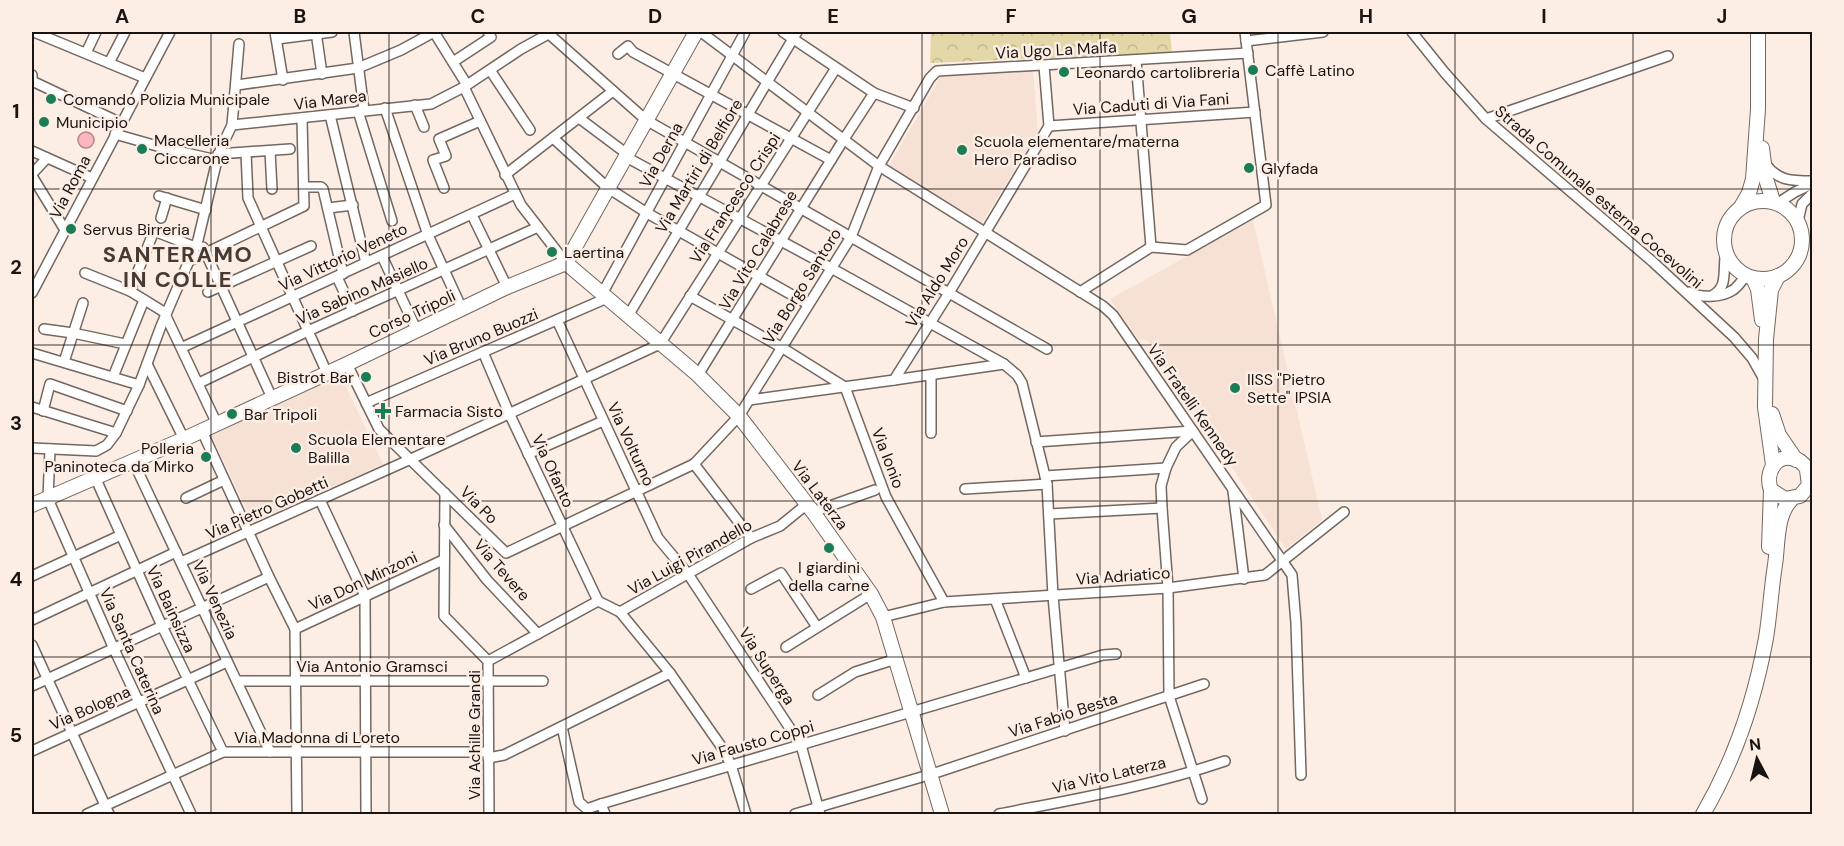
<svg xmlns="http://www.w3.org/2000/svg" width="1844" height="846" viewBox="0 0 1844 846" font-family="'DM Sans',sans-serif">
<defs>
<pattern id="park-crowns" width="20" height="18" patternUnits="userSpaceOnUse" patternTransform="scale(1.5)"><rect width="20" height="18" fill="#e3d7a8"/><path d="M2 6a3 3 0 1 1 6 0M12 15a3 3 0 1 1 6 0" fill="none" stroke="#c2b890"/></pattern>
<pattern id="water-ripples" width="26" height="14" patternUnits="userSpaceOnUse" patternTransform="scale(1.5)"><rect width="26" height="14" fill="#fbb6bf"/><path d="M2 4q2-2 4 0t4 0M15 11q2-2 4 0t4 0" fill="none" stroke="#d79ca3"/></pattern>
</defs>
<rect width="100%" height="100%" fill="#fceee5"/>
<g fill="#f6e1d4">
<path d="M 1033,70 L 1038,132 L 981,224 L 888,167 L 941,76 Z"/>
<path d="M 1253,220 L 1322,520 L 1286,549 L 1148,341 L 1138,339 L 1110,299 Z"/>
<path d="M 339,372 L 383,464 L 253,523 L 210,432 Z"/>
</g>
<path fill="url(#park-crowns)" d="M 931,32 L 1170,32 L 1172,53 L 930,63 Z"/>
<circle fill="url(#water-ripples)" stroke="#b7858b" stroke-width="1.5" cx="86" cy="140" r="8"/>
<g fill="none" stroke-linecap="round" stroke-linejoin="round">
<defs>
<g id="street">
<path d="M 34,32 L 145,78"/>
<path d="M 275,32 L 283,80"/>
<path d="M 316,32 L 322,74"/>
<path d="M 354,32 L 364,110"/>
<path d="M 434,32 L 467,85"/>
<path d="M 701,32 L 879,166 L 1103,306 L 1113,315 L 1292,575 L 1296,623 L 1301,775"/>
<path d="M 783,32 L 874,93 L 914,108"/>
<path d="M 1412,32 L 1445,73 L 1486,119 L 1653,262 L 1734,337 L 1752,358 L 1765,381"/>
<path d="M 549,34 L 646,120 L 1047,349"/>
<path d="M 277,39 L 332,32"/>
<path d="M 1246,41 L 1323,32"/>
<path d="M 86,53 L 96,32"/>
<path d="M 618,54 L 628,46 L 633,52 L 831,160"/>
<path d="M 1136,60 L 1151,247"/>
<path d="M 453,62 L 491,37 L 488,32"/>
<path d="M 109,63 L 125,32"/>
<path d="M 490,70 L 530,130"/>
<path d="M 32,75 L 32,81 L 121,123"/>
<path d="M 237,85 L 358,68 L 401,50 L 434,32"/>
<path d="M 464,87 L 521,205 L 566,263"/>
<path d="M 415,105 L 424,127"/>
<path d="M 385,108 L 428,235 L 462,309"/>
<path d="M 358,111 L 392,221"/>
<path d="M 330,115 L 366,263"/>
<path d="M 579,118 L 627,154"/>
<path d="M 1486,119 L 1668,56"/>
<path d="M 232,125 L 431,104 L 464,87 L 521,49 L 552,32"/>
<path d="M 1049,126 L 1255,112"/>
<path d="M 115,134 L 164,148 L 217,160"/>
<path d="M 553,138 L 608,188 L 647,213 L 808,304"/>
<path d="M 32,151 L 92,178"/>
<path d="M 270,151 L 272,189"/>
<path d="M 246,153 L 248,198 L 327,373"/>
<path d="M 218,154 L 290,149"/>
<path d="M 626,157 L 831,268 L 1004,364 L 1017,375 L 1022,383 L 1047,484 L 1053,596 L 1065,731"/>
<path d="M 1765,163 C 1777,181 1792,181 1812,181"/>
<path d="M 32,174 L 47,158"/>
<path d="M 505,175 L 613,91"/>
<path d="M 32,176 L 65,230"/>
<path d="M 304,187 L 321,187 L 323,189 L 343,274"/>
<path d="M 444,188 L 433,160 L 446,156 L 439,139 L 480,121"/>
<path d="M 159,196 L 206,210"/>
<path d="M 1778,203 L 1795,192 L 1812,184"/>
<path d="M 328,208 L 353,205"/>
<path d="M 472,215 L 507,287"/>
<path d="M 161,218 L 167,198"/>
<path d="M 1798,221 L 1802,204 L 1812,194"/>
<path d="M 203,247 L 272,398"/>
<path d="M 382,256 L 416,329"/>
<path d="M 189,261 L 304,206 L 302,118"/>
<path d="M 85,273 L 130,291 L 164,312 L 217,424"/>
<path d="M 337,277 L 353,311"/>
<path d="M 130,291 L 154,231 L 195,247"/>
<path d="M 208,292 L 311,246"/>
<path d="M 1080,292 L 1151,247 L 1187,250 L 1266,205 L 1245,32"/>
<path d="M 1689,292 C 1700,298 1721,298 1733,290 C 1738,287 1742,280 1747,275"/>
<path d="M 32,293 L 170,32"/>
<path d="M 602,294 L 745,32"/>
<path d="M 1713,295 C 1729,287 1722,267 1726,252"/>
<path d="M 690,296 L 781,347 L 845,387 L 886,497 L 944,602"/>
<path d="M 628,316 L 797,32"/>
<path d="M 557,320 L 658,538 L 688,574 L 801,745 L 820,814"/>
<path d="M 44,329 L 73,333 L 125,344"/>
<path d="M 183,347 L 515,194"/>
<path d="M 483,352 L 509,413 L 598,601"/>
<path d="M 32,353 L 139,385"/>
<path d="M 64,362 L 83,303"/>
<path d="M 147,364 L 184,439"/>
<path d="M 347,364 L 379,429 L 506,553 L 694,464 L 739,416 L 851,237 L 879,166 L 930,78 L 937,71 L 1248,53"/>
<path d="M 698,375 L 844,139 L 874,93"/>
<path d="M 113,377 L 144,300"/>
<path d="M 894,380 L 1004,364"/>
<path d="M 199,383 L 308,331 L 538,227"/>
<path d="M 749,400 L 894,380 L 949,293 L 1049,126 L 1044,66"/>
<path d="M 366,403 L 607,298"/>
<path d="M 32,407 L 116,433"/>
<path d="M 43,411 L 50,384 L 127,411"/>
<path d="M 202,431 L 269,577 L 295,629 L 297,814"/>
<path d="M 1193,431 L 1176,447 L 1166,468 L 1161,486 L 1162,508 L 1168,588 L 1169,696 L 1202,799"/>
<path d="M 931,433 L 931,375"/>
<path d="M 1036,442 L 1192,431"/>
<path d="M 32,448 L 96,451 L 107,445 L 116,433 L 139,385 L 161,326 L 198,240 L 217,160 L 221,148 L 232,125 L 239,44"/>
<path d="M 50,449 L 48,499 L 114,649 L 191,814"/>
<path d="M 528,454 L 603,421"/>
<path d="M 133,461 L 270,752"/>
<path d="M 694,464 L 751,538"/>
<path d="M 1045,476 L 1166,468"/>
<path d="M 95,477 L 162,626 L 223,752"/>
<path d="M 965,489 L 1047,484"/>
<path d="M 1233,491 L 1244,579"/>
<path d="M 445,493 L 444,616 L 488,661 L 489,814"/>
<path d="M 186,498 L 224,480"/>
<path d="M 320,500 L 365,596 L 366,814"/>
<path d="M 813,512 L 875,490"/>
<path d="M 1049,514 L 1162,508"/>
<path d="M 444,525 L 487,580 L 538,634"/>
<path d="M 181,562 L 411,459 L 660,344 L 836,68"/>
<path d="M 32,576 L 121,535"/>
<path d="M 751,589 L 781,573 L 817,627"/>
<path d="M 995,599 L 1026,678"/>
<path d="M 620,612 L 670,673 L 723,749 L 731,765 L 746,814"/>
<path d="M 883,617 L 944,602 L 1168,588 L 1265,575 L 1344,512"/>
<path d="M 32,620 L 176,552"/>
<path d="M 295,629 L 443,560"/>
<path d="M 32,645 L 109,814"/>
<path d="M 786,647 L 871,594"/>
<path d="M 488,661 L 598,601 L 620,612 L 751,538 L 780,526 L 807,504"/>
<path d="M 237,681 L 543,681"/>
<path d="M 32,686 L 269,577"/>
<path d="M 818,695 L 855,672 L 896,659"/>
<path d="M 562,727 L 579,802 L 587,809 L 601,804 L 605,814"/>
<path d="M 32,751 L 227,662"/>
<path d="M 488,758 L 504,755 L 670,673"/>
<path d="M 601,804 L 1103,655 L 1116,654"/>
<path d="M 87,814 L 223,752 L 488,752"/>
<path d="M 795,814 L 932,774 L 1204,684"/>
<path d="M 999,814 C 1075,799 1152,786 1225,761"/>
</g>
<g id="secondary">
<path d="M 1762,148 L 1766,179 L 1773,201"/>
<circle cx="1763" cy="240" r="39"/>
<path d="M 1741,207 L 1749,193 L 1753,179 L 1758,109 L 1758,32"/>
<path d="M 566,263 L 698,375 L 739,416 L 813,512 L 871,594 L 883,617 L 942,814"/>
<path d="M 1753,278 L 1758,289 L 1762,320"/>
<path d="M 1772,414 L 1779,435 L 1796,460"/>
<path d="M 1773,465 L 1765,407 L 1766,339 L 1771,290 L 1778,276"/>
<path d="M 1807,470 L 1809,485 L 1800,496 L 1785,499 L 1771,490 C 1764,472 1777,451 1798,460 C 1804,463 1806,469 1812,472"/>
<path d="M 32,505 L 184,439 L 347,364 L 507,287 L 566,263 L 696,32"/>
<path d="M 1769,547 L 1771,490"/>
<path d="M 1703,814 C 1734,761 1755,699 1766,638 C 1770,614 1771,590 1775,565 C 1778,545 1776,515 1791,500"/>
</g>
</defs>
<use href="#street" stroke="#73675f" stroke-width="12"/>
<use href="#secondary" stroke="#73675f" stroke-width="16"/>
<use href="#street" stroke="#fff" stroke-width="9"/>
<use href="#secondary" stroke="#fff" stroke-width="14"/>
</g>
<path fill="none" stroke="#191411" stroke-width="1.5" stroke-opacity="0.55" d="M 211,32 L 211,814M 389,32 L 389,814M 566,32 L 566,814M 744,32 L 744,814M 922,32 L 922,814M 1100,32 L 1100,814M 1278,32 L 1278,814M 1455,32 L 1455,814M 1633,32 L 1633,814M 32,189 L 1812,189M 32,345 L 1812,345M 32,501 L 1812,501M 32,657 L 1812,657"/>
<g fill="#1a7d56" stroke="#fceee5" stroke-width="2">
<circle cx="1253" cy="70" r="6"/>
<circle cx="1064" cy="72" r="6"/>
<circle cx="51" cy="99" r="6"/>
<circle cx="44" cy="122" r="6"/>
<circle cx="142" cy="149" r="6"/>
<circle cx="962" cy="150" r="6"/>
<circle cx="1249" cy="168" r="6"/>
<circle cx="71" cy="229" r="6"/>
<circle cx="552" cy="252" r="6"/>
<circle cx="366" cy="377" r="6"/>
<circle cx="1235" cy="388" r="6"/>
<path d="M380 402h6v6h6v6h-6v6h-6v-6h-6v-6h6z"/>
<circle cx="232" cy="414" r="6"/>
<circle cx="296" cy="448" r="6"/>
<circle cx="206" cy="457" r="6"/>
<circle cx="829" cy="548" r="6"/>
</g>
<g text-anchor="middle" dominant-baseline="central" stroke-width="5" stroke-linejoin="round" paint-order="stroke">
<g font-size="16" fill="#191411" stroke="#fceee5">
<text transform="translate(1056 50) rotate(-3)">Via Ugo La Malfa</text>
<text transform="translate(330 100) rotate(-7)">Via Marea</text>
<text transform="translate(1151 104) rotate(-4)">Via Caduti di Via Fani</text>
<text transform="translate(661 155) rotate(-61)">Via Derna</text>
<text transform="translate(699 166) rotate(-59)">Via Martiri di Belfiore</text>
<text transform="translate(70 187) rotate(-62)">Via Roma</text>
<text transform="translate(1599 197) rotate(41)">Strada Comunale esterna Cocevolini</text>
<text transform="translate(735 198) rotate(-57)">Via Francesco Crispi</text>
<text transform="translate(758 250) rotate(-59)">Via Vito Calabrese</text>
<text transform="translate(343 257) rotate(-25)">Via Vittorio Veneto</text>
<text transform="translate(937 282) rotate(-58)">Via Aldo Moro</text>
<text transform="translate(802 286) rotate(-58)">Via Borgo Santoro</text>
<text transform="translate(362 291) rotate(-24)">Via Sabino Masiello</text>
<text transform="translate(412 314) rotate(-25)">Corso Tripoli</text>
<text transform="translate(481 337) rotate(-23)">Via Bruno Buozzi</text>
<text transform="translate(1193 405) rotate(55)">Via Fratelli Kennedy</text>
<text transform="translate(631 444) rotate(65)">Via Volturno</text>
<text transform="translate(888 458) rotate(69)">Via Ionio</text>
<text transform="translate(553 471) rotate(65)">Via Ofanto</text>
<text transform="translate(820 495) rotate(53)">Via Laterza</text>
<text transform="translate(479 505) rotate(45)">Via Po</text>
<text transform="translate(267 508) rotate(-24)">Via Pietro Gobetti</text>
<text transform="translate(690 557) rotate(-29)">Via Luigi Pirandello</text>
<text transform="translate(502 570) rotate(49)">Via Tevere</text>
<text transform="translate(1123 576) rotate(-4)">Via Adriatico</text>
<text transform="translate(363 581) rotate(-25)">Via Don Minzoni</text>
<text transform="translate(215 600) rotate(65)">Via Venezia</text>
<text transform="translate(171 609) rotate(65)">Via Bainsizza</text>
<text transform="translate(132 651) rotate(66)">Via Santa Caterina</text>
<text x="372" y="666">Via Antonio Gramsci</text>
<text transform="translate(767 666) rotate(57)">Via Superga</text>
<text transform="translate(90 708) rotate(-24)">Via Bologna</text>
<text transform="translate(1063 715) rotate(-18)">Via Fabio Besta</text>
<text transform="translate(474 735) rotate(-90)">Via Achille Grandi</text>
<text x="317" y="737">Via Madonna di Loreto</text>
<text transform="translate(753 743) rotate(-16)">Via Fausto Coppi</text>
<text transform="translate(1109 775) rotate(-13)">Via Vito Laterza</text>
</g>
<g font-size="16" fill="#191411" stroke="#fceee5" text-anchor="start">
<text x="1265" y="70">Caffè Latino</text>
<text x="1076" y="72">Leonardo cartolibreria</text>
<text x="63" y="99">Comando Polizia Municipale</text>
<text x="56" y="122">Municipio</text>
<text x="154" y="140">Macelleria<tspan x="154" dy="18">Ciccarone</tspan></text>
<text x="974" y="141">Scuola elementare/materna<tspan x="974" dy="18">Hero Paradiso</tspan></text>
<text x="1261" y="168">Glyfada</text>
<text x="83" y="229">Servus Birreria</text>
<text x="564" y="252">Laertina</text>
<text x="354" y="377" text-anchor="end">Bistrot Bar</text>
<text x="1247" y="379">IISS "Pietro<tspan x="1247" dy="18">Sette" IPSIA</tspan></text>
<text x="395" y="411">Farmacia Sisto</text>
<text x="244" y="414">Bar Tripoli</text>
<text x="308" y="439">Scuola Elementare<tspan x="308" dy="18">Balilla</tspan></text>
<text x="194" y="448" text-anchor="end">Polleria<tspan x="194" dy="18">Paninoteca da Mirko</tspan></text>
<text x="829" y="567" text-anchor="middle">I giardini<tspan x="829" dy="18">della carne</tspan></text>
</g>
<g font-size="22" font-weight="bold" letter-spacing="1.5" fill="#463b34" stroke="#fceee5">
<text x="178" y="254">SANTERAMO<tspan x="178" dy="25">IN COLLE</tspan></text>
</g>
</g>
<rect width="1844" height="846" fill="none" stroke="#fceee5" stroke-width="66"/>
<g transform="translate(1757 759) rotate(353)" stroke="#fceee5" stroke-width="4.5" paint-order="stroke">
<path d="M0-4.5L10 22L0 15L-10 22Z" fill="#191411"/>
<text y="-9" font-size="16" font-weight="bold" text-anchor="middle" fill="#191411">N</text>
</g>
<rect x="33" y="33" width="1778" height="780" fill="none" stroke="#191411" stroke-width="2"/>
<g font-size="20" text-anchor="middle" font-weight="bold" fill="#191411">
<text x="122" y="23">A</text>
<text x="300" y="23">B</text>
<text x="478" y="23">C</text>
<text x="655" y="23">D</text>
<text x="833" y="23">E</text>
<text x="1011" y="23">F</text>
<text x="1189" y="23">G</text>
<text x="1366" y="23">H</text>
<text x="1544" y="23">I</text>
<text x="1722" y="23">J</text>
<text x="16" y="118">1</text>
<text x="16" y="274">2</text>
<text x="16" y="430">3</text>
<text x="16" y="586">4</text>
<text x="16" y="742">5</text>
</g>
</svg>
